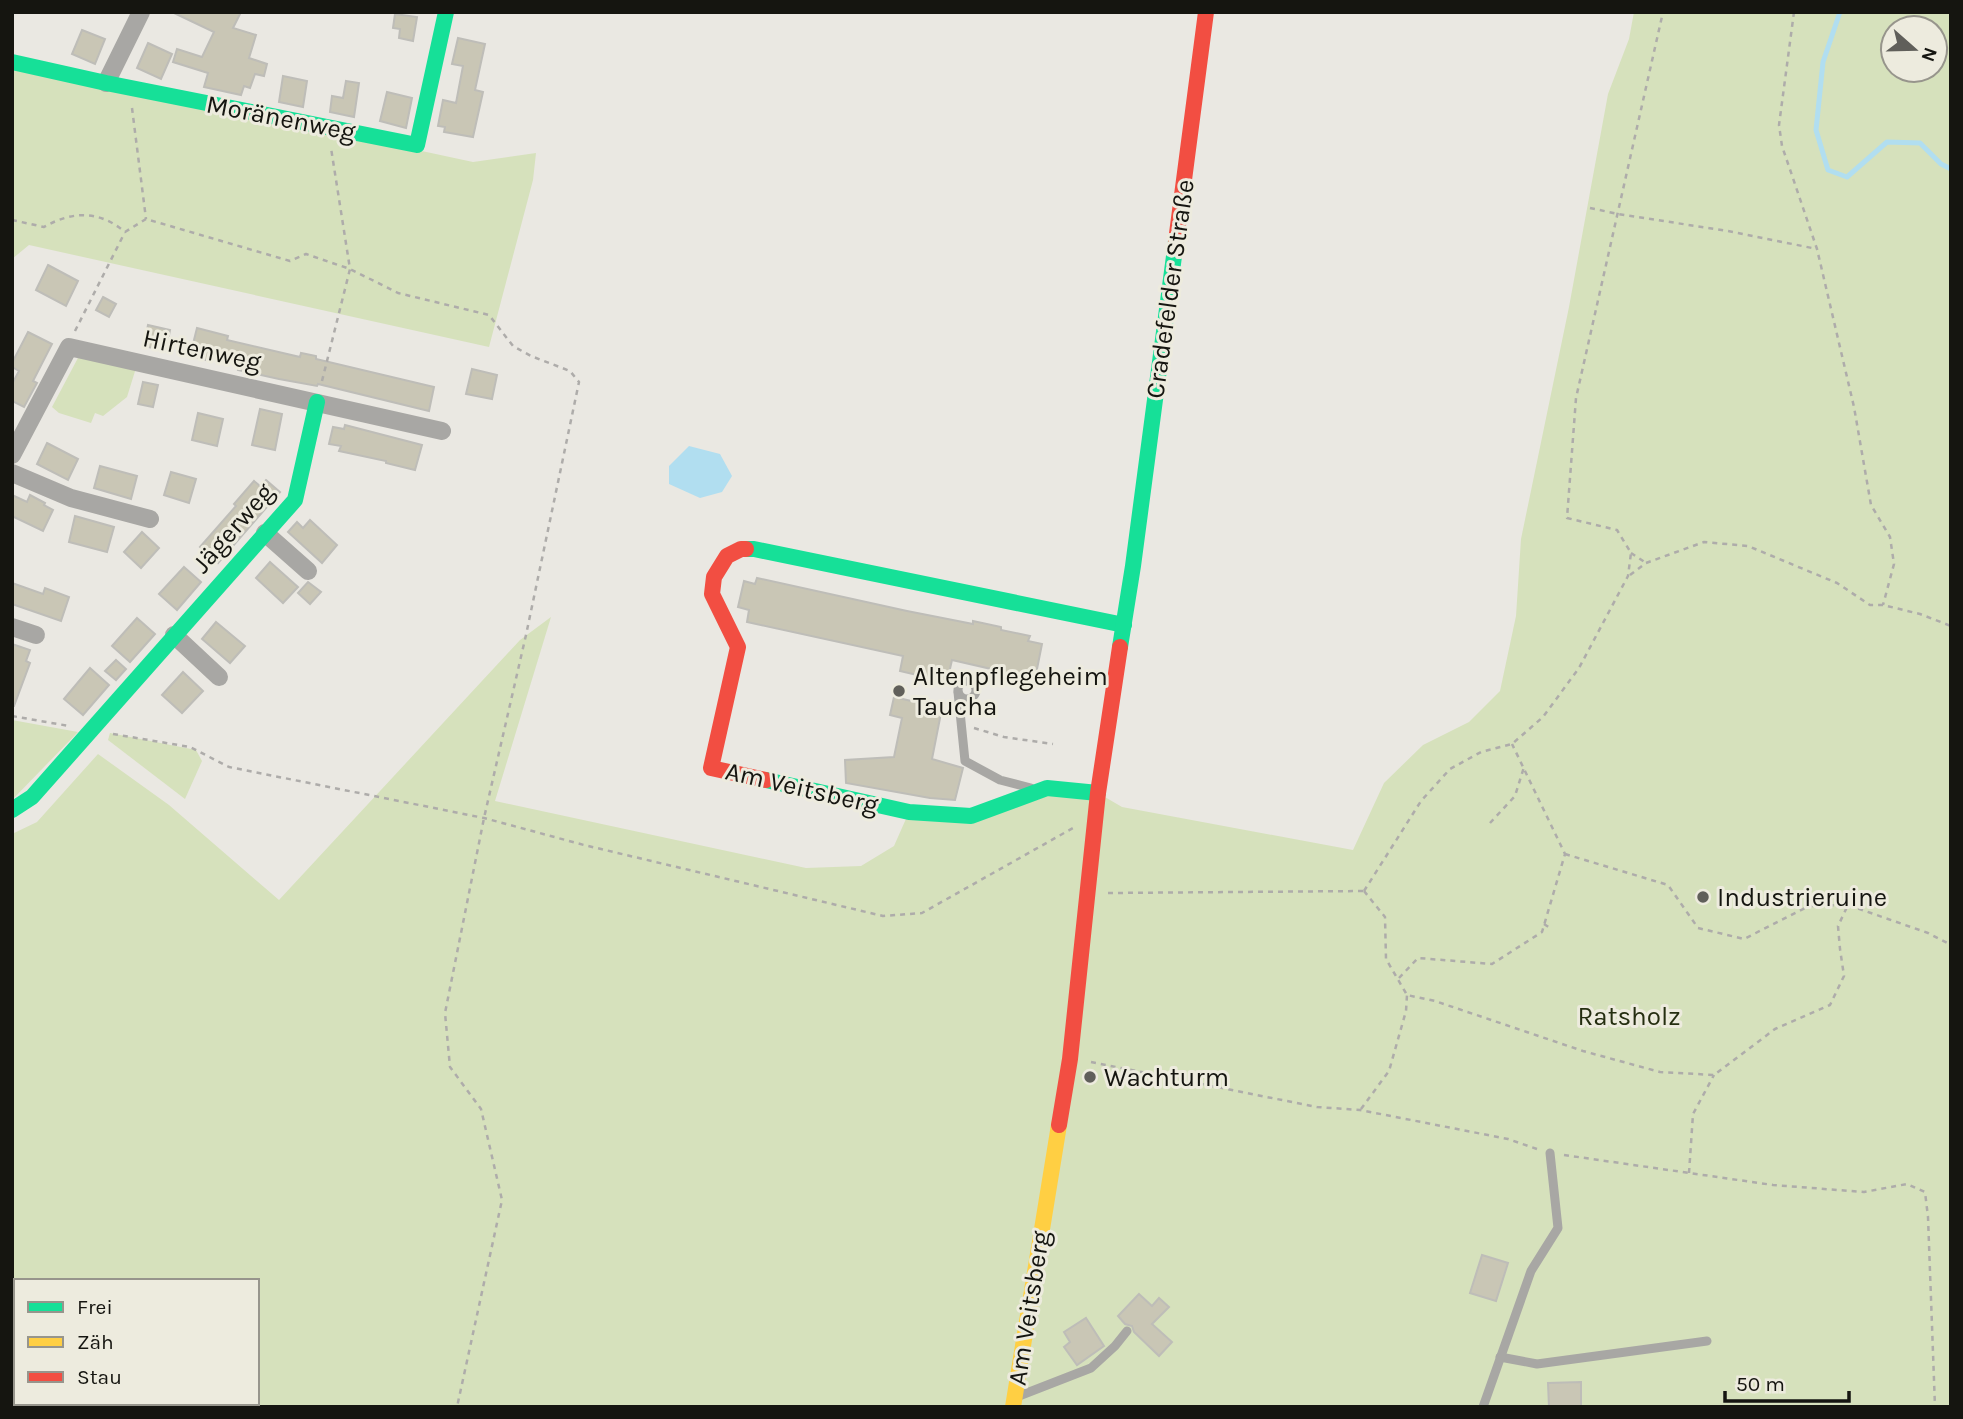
<svg xmlns="http://www.w3.org/2000/svg" width="1963" height="1419" viewBox="0 0 1963 1419" font-family="Karla,sans-serif">
<rect width="100%" height="100%" fill="#eae8e2"/>
<g fill="#d6e1bc" fill-rule="evenodd">
<path d="M 1634,12 L 1951,12 L 1951,1407 L 12,1407 L 12,834 L 37,822 L 98,754 L 169,805 L 279,900 L 520,640 L 551,617 L 495,801 L 806,868 L 861,866 L 894,846 L 909,812 L 971,816 L 1047,788 L 1098,793 L 1122,807 L 1353,850 L 1384,783 L 1423,745 L 1469,722 L 1500,691 L 1516,616 L 1521,539 L 1569,307 L 1608,94 L 1629,39 ZM 1893,28 L 1935,28 L 1935,70 L 1893,70 ZM 16,1281 L 257,1281 L 257,1403 L 16,1403 Z"/>
<path d="M 12,63 L 473,162 L 536,153 L 533,180 L 489,347 L 29,245 L 12,259 Z"/>
<path d="M 79,356 L 136,368 L 127,397 L 103,416 L 95,413 L 91,423 L 59,413 L 52,407 Z"/>
<path d="M 12,720 L 78,732 L 12,800 Z"/>
<path d="M 110,733 L 196,750 L 202,761 L 185,799 L 108,740 Z"/>
</g>
<path fill="#b1def0" d="M 689,446 L 720,454 L 732,476 L 722,492 L 700,498 L 669,484 L 669,466 Z"/>
<g fill="none" stroke-linecap="round" stroke-linejoin="round">
<path stroke="#b1def0" stroke-width="5" d="M 1840,12 L 1823,62 L 1816,130 L 1828,170 L 1847,177 L 1887,142 L 1920,143 L 1941,164 L 1951,169"/>
</g>
<g fill="#c9c6b5" stroke="#bebdb8" stroke-width="2">
<path d="M 172,12 L 241,12 L 233,28 L 256,35 L 249,58 L 267,64 L 264,76 L 255,74 L 250,88 L 244,86 L 241,95 L 204,87 L 208,73 L 173,62 L 177,49 L 202,57 L 214,32 Z"/>
<path d="M 395,14 L 417,17 L 413,41 L 399,38 L 400,29 L 393,28 Z"/>
<path d="M 82,30 L 105,39 L 95,64 L 72,54 Z"/>
<path d="M 458,38 L 485,44 L 475,90 L 483,92 L 473,137 L 444,132 L 445,127 L 438,126 L 443,100 L 456,103 L 463,66 L 452,64 Z"/>
<path d="M 148,43 L 172,54 L 161,79 L 137,68 Z"/>
<path d="M 283,76 L 307,81 L 303,107 L 279,102 Z"/>
<path d="M 346,81 L 359,83 L 354,117 L 330,112 L 332,96 L 343,98 Z"/>
<path d="M 387,92 L 412,98 L 406,128 L 380,121 Z"/>
<path d="M 48,265 L 78,281 L 66,306 L 36,290 Z"/>
<path d="M 103,297 L 116,304 L 109,317 L 96,310 Z"/>
<path d="M 148,325 L 170,330 L 166,351 L 144,346 Z"/>
<path d="M 197,328 L 228,336 L 227,340 L 300,357 L 301,353 L 316,356 L 316,359 L 434,387 L 429,411 L 318,384 L 317,386 L 279,379 L 238,370 L 240,360 L 213,353 L 210,361 L 190,356 Z"/>
<path d="M 28,332 L 52,344 L 33,381 L 37,383 L 24,407 L 12,401 L 12,384 L 19,371 L 12,367 L 12,363 Z"/>
<path d="M 472,369 L 497,375 L 492,399 L 466,394 Z"/>
<path d="M 143,382 L 158,385 L 153,407 L 138,404 Z"/>
<path d="M 260,409 L 282,414 L 275,450 L 252,445 Z"/>
<path d="M 198,413 L 223,419 L 217,446 L 192,440 Z"/>
<path d="M 345,425 L 422,445 L 415,470 L 386,463 L 386,461 L 339,451 L 341,446 L 329,444 L 333,427 L 344,429 Z"/>
<path d="M 47,443 L 78,459 L 68,480 L 37,464 Z"/>
<path d="M 100,466 L 137,476 L 131,499 L 94,488 Z"/>
<path d="M 171,472 L 196,479 L 189,503 L 164,495 Z"/>
<path d="M 266,480 L 280,492 L 218,563 L 200,547 L 236,506 L 234,504 L 254,481 L 260,486 Z"/>
<path d="M 12,495 L 27,502 L 30,495 L 45,503 L 44,505 L 53,510 L 43,531 L 12,516 Z"/>
<path d="M 75,516 L 114,527 L 107,552 L 69,542 Z"/>
<path d="M 310,520 L 337,545 L 322,563 L 288,532 L 297,522 L 303,528 Z"/>
<path d="M 142,532 L 159,548 L 141,568 L 124,552 Z"/>
<path d="M 270,562 L 298,587 L 283,603 L 256,578 Z"/>
<path d="M 184,567 L 201,582 L 177,610 L 159,594 Z"/>
<path d="M 757,578 L 907,611 L 973,624 L 973,621 L 1001,627 L 1001,630 L 1030,636 L 1028,641 L 1042,644 L 1035,679 L 952,660 L 947,682 L 900,671 L 903,656 L 747,622 L 749,610 L 738,607 L 744,581 L 755,584 Z"/>
<path d="M 308,582 L 321,592 L 310,604 L 298,593 Z"/>
<path d="M 12,583 L 43,594 L 45,588 L 69,597 L 61,621 L 12,604 Z"/>
<path d="M 137,618 L 155,634 L 130,662 L 112,646 Z"/>
<path d="M 216,622 L 245,646 L 230,663 L 202,639 Z"/>
<path d="M 12,644 L 30,650 L 26,661 L 30,663 L 14,706 L 12,706 Z"/>
<path d="M 116,660 L 126,669 L 116,680 L 105,671 Z"/>
<path d="M 90,668 L 109,685 L 83,715 L 64,699 Z"/>
<path d="M 183,672 L 203,691 L 182,713 L 162,695 Z"/>
<path d="M 894,697 L 942,708 L 932,759 L 963,768 L 955,800 L 930,798 L 846,783 L 845,760 L 894,757 L 902,718 L 890,715 Z"/>
<path d="M 1482,1255 L 1508,1263 L 1496,1301 L 1470,1293 Z"/>
<path d="M 1139,1294 L 1152,1306 L 1159,1298 L 1169,1307 L 1152,1324 L 1172,1342 L 1159,1356 L 1134,1332 L 1132,1326 L 1125,1324 L 1118,1316 Z"/>
<path d="M 1086,1318 L 1104,1346 L 1077,1365 L 1064,1347 L 1070,1342 L 1064,1332 Z"/>
<path d="M 1581,1382 L 1581,1407 L 1549,1407 L 1548,1383 Z"/>
</g>
<g fill="none" stroke-linecap="round" stroke-linejoin="round">
<g stroke="#aeacaa" stroke-width="2.5" stroke-dasharray="5 5" stroke-linecap="butt">
<path d="M 1794,12 L 1779,125 L 1782,146 L 1817,249 L 1854,407 L 1871,505 L 1890,537 L 1894,564 L 1883,605"/>
<path d="M 132,108 L 146,219"/>
<path d="M 1590,208 L 1618,214 L 1728,231 L 1817,249"/>
<path d="M 12,220 L 44,227 C 72,211 99,210 125,232 L 146,219 L 290,261 L 306,254 L 350,269 L 398,293 L 489,315 L 513,346 L 531,356 L 570,371 L 579,382 L 526,635 L 484,818 L 445,1013 L 450,1067 L 481,1109 L 502,1200 L 457,1407"/>
<path d="M 75,331 L 124,234"/>
<path d="M 322,381 L 350,269 L 331,148"/>
<path d="M 1631,553 L 1646,563"/>
<path d="M 1630,575 L 1646,563 L 1704,542 L 1748,546 L 1837,583 L 1870,605 L 1883,605 L 1920,614 L 1951,626"/>
<path d="M 12,716 L 69,726"/>
<path d="M 974,728 L 1004,737 L 1053,744"/>
<path d="M 113,734 L 190,747 L 229,767 L 484,818 L 584,845 L 883,916 L 922,913 L 1073,828"/>
<path d="M 1490,823 L 1515,796 L 1524,767"/>
<path d="M 1565,854 L 1668,885 L 1698,928 L 1744,939 L 1809,906 L 1848,905 L 1928,933 L 1951,945"/>
<path d="M 1364,891 L 1421,801 L 1450,769 L 1481,752 L 1512,744 L 1543,717 L 1579,668 L 1628,576 L 1631,553 L 1617,530 L 1567,518 L 1576,398 L 1663,12"/>
<path d="M 1364,891 L 1385,917 L 1386,959 L 1407,995 L 1435,1001 L 1583,1051 L 1660,1072 L 1714,1075 L 1775,1029 L 1830,1005 L 1844,976 L 1840,949 L 1838,926 L 1848,905"/>
<path d="M 1108,893 L 1364,891"/>
<path d="M 1544,924 L 1550,928"/>
<path d="M 1399,978 L 1418,958 L 1492,964 L 1542,932 L 1565,854 L 1512,744"/>
<path d="M 1091,1062 L 1317,1107 L 1360,1110 L 1508,1139 L 1537,1149"/>
<path d="M 1361,1109 L 1389,1071 L 1406,1011 L 1407,995"/>
<path d="M 1564,1155 L 1773,1185 L 1864,1192 L 1907,1184 L 1925,1192 L 1928,1217 L 1935,1407"/>
<path d="M 1689,1173 L 1693,1114 L 1714,1075"/>
</g>
<g stroke="#a8a7a4" stroke-width="9">
<circle cx="967" cy="690" r="9"/>
<path d="M 958,692 L 965,761 L 1000,780 L 1031,788"/>
<path d="M 1500,1357 L 1537,1364 L 1707,1341"/>
<path d="M 1019,1396 L 1091,1368 L 1115,1346 L 1127,1331"/>
<path d="M 1483,1407 L 1531,1271 L 1558,1228 L 1550,1153"/>
</g>
<g stroke="#a8a7a4" stroke-width="18">
<path d="M 106,83 L 141,12"/>
<path d="M 12,455 L 69,347 L 442,431"/>
<path d="M 12,473 L 71,498 L 150,519"/>
<path d="M 265,533 L 308,571"/>
<path d="M 12,627 L 36,635"/>
<path d="M 174,635 L 219,677"/>
</g>
<g stroke="#16e098" stroke-width="16">
<path d="M 12,62 L 106,83 L 417,145 L 446,12"/>
<path d="M 746,549 L 754,549 L 1124,625"/>
<path d="M 1120,647 L 1133,566 L 1176,241"/>
<path d="M 766,780 L 909,812 L 971,816 L 1047,788 L 1098,793"/>
<path d="M 12,810 L 32,797 L 295,500 L 317,402"/>
</g>
<path stroke="#ffcf43" stroke-width="16" d="M 1013,1407 L 1059,1125"/>
<g stroke="#f24e42" stroke-width="16">
<path d="M 1176,241 L 1206,12"/>
<path d="M 746,549 L 741,549 L 727,556 L 714,577 L 712,594 L 738,647 L 711,768 L 766,780"/>
<path d="M 1059,1125 L 1070,1059 L 1098,793 L 1120,647"/>
</g>
</g>
<g fill="#605f5a" stroke="#edebde" stroke-width="2.5">
<circle cx="899" cy="691" r="7"/>
<circle cx="1703" cy="897" r="7"/>
<circle cx="1090" cy="1077" r="7"/>
</g>
<g text-anchor="middle" dominant-baseline="central" stroke-width="6" stroke-linejoin="round" paint-order="stroke">
<g font-size="26" fill="#151510" stroke="#edebde">
<text transform="translate(281 118) rotate(11)">Moränenweg</text>
<text transform="translate(1170 289) rotate(-82)">Cradefelder Straße</text>
<text transform="translate(202 350) rotate(12)">Hirtenweg</text>
<text transform="translate(233 528) rotate(-49)">Jägerweg</text>
<text transform="translate(802 788) rotate(13)">Am Veitsberg</text>
<text transform="translate(1029 1308) rotate(-81)">Am Veitsberg</text>
</g>
<g font-size="26" fill="#151510" stroke="#edebde" text-anchor="start">
<text x="913" y="676">Altenpflegeheim<tspan x="913" dy="30">Taucha</tspan></text>
<text x="1717" y="897">Industrieruine</text>
<text x="1104" y="1077">Wachturm</text>
</g>
<g font-size="26" fill="#252e10" stroke="#edebde">
<text x="1629" y="1016">Ratsholz</text>
</g>
</g>
<rect width="1963" height="1419" fill="none" stroke="#151510" stroke-width="28"/>
<rect x="14" y="1279" width="245" height="126" fill="#edebde" stroke="#97958c" stroke-width="2"/>
<rect x="28" y="1302" width="35" height="10" fill="#16e098" stroke="#97958c" stroke-width="2"/>
<text x="77" y="1314" font-size="21" fill="#151510">Frei</text>
<rect x="28" y="1337" width="35" height="10" fill="#ffcf43" stroke="#97958c" stroke-width="2"/>
<text x="77" y="1349" font-size="21" fill="#151510">Zäh</text>
<rect x="28" y="1372" width="35" height="10" fill="#f24e42" stroke="#97958c" stroke-width="2"/>
<text x="77" y="1384" font-size="21" fill="#151510">Stau</text>
<g transform="translate(1914 49) rotate(110)"><circle r="33" fill="#edebde" stroke="#97958c" stroke-width="2"/>
<path d="M0-5L12 26L0 18L-12 26Z" fill="#605f5a"/>
<text y="-10" font-size="19" font-weight="bold" text-anchor="middle" fill="#151510">N</text>
</g>
<path d="M1725 1391v10h124v-10" fill="none" stroke="#151510" stroke-width="3.5"/>
<text x="1736" y="1391" font-size="21" fill="#151510" stroke="#edebde" stroke-width="5" paint-order="stroke">50 m</text>
</svg>
